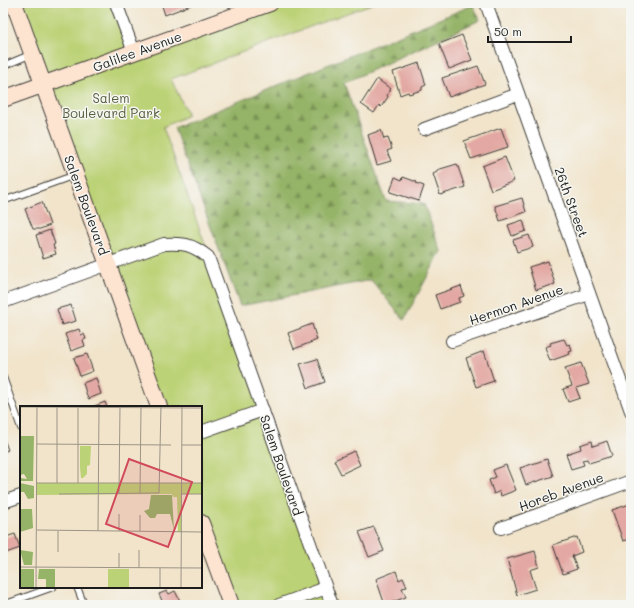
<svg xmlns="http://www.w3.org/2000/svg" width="634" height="608" viewBox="0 0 634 608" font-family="Mali,sans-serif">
<defs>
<pattern id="forest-firs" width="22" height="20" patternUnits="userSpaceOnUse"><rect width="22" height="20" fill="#95b467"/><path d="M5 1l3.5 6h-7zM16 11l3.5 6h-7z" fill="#799254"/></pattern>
</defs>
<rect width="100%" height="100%" fill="#f6f6f2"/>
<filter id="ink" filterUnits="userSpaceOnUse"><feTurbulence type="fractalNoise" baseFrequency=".025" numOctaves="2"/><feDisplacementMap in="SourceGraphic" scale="8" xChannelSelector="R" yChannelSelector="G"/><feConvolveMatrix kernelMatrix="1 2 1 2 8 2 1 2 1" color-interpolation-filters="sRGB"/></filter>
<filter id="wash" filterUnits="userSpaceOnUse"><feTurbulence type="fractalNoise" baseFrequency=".012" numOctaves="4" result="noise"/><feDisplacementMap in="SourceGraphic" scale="16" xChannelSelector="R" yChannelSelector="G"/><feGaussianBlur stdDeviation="0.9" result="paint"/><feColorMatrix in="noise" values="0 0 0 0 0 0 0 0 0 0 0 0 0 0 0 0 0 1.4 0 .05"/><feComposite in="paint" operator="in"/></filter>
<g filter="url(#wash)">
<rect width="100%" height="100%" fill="#f1e4cb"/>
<path fill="url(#forest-firs)" stroke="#586842" d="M 473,5 L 480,20 L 344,83 L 386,201 L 424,204 L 441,251 L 404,320 L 371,280 L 240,306 L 174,128 Z"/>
<path fill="#bcd276" stroke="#6c7749" d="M 14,3 L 116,3 L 134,52 L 270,3 L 374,3 L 171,79 L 188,115 L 163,127 L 334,605 L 231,605 L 201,523 L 201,407 L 159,407 Z"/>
<g id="blocks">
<g fill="#e3a8a3">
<path d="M 161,3 L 196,3 L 165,15 Z"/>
<path d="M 462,35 L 472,60 L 449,69 L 439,44 Z"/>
<path d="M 419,63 L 426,85 L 422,87 L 422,90 L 409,94 L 408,92 L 400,95 L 393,72 Z"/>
<path d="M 478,66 L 485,84 L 449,97 L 442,78 Z"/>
<path d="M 377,79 L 391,89 L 387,95 L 388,97 L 381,107 L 379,105 L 374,113 L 361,104 Z"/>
<path d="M 501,128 L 508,147 L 471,159 L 464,141 Z"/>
<path d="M 381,130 L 384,139 L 388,138 L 392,149 L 387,151 L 391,161 L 377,165 L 368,135 Z"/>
<path d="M 505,157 L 514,181 L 491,190 L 482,166 Z"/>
<path d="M 457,164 L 465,187 L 440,195 L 433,174 L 437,172 L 437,170 Z"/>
<path d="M 395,177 L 402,180 L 403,177 L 417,182 L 416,183 L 424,186 L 419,201 L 390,192 Z"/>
<path d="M 522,198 L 526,212 L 500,221 L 495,206 Z"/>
<path d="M 42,202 L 50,225 L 40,229 L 33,229 L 25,209 Z"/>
<path d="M 523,220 L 526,231 L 512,236 L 508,225 Z"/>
<path d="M 50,230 L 55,244 L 53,245 L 56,254 L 43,258 L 36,235 Z"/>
<path d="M 529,235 L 533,247 L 517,252 L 513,240 Z"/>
<path d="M 548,261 L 555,284 L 536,290 L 529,267 Z"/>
<path d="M 461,286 L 464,296 L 459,298 L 460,302 L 440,309 L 435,295 Z"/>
<path d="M 71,305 L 76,321 L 62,325 L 57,309 Z"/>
<path d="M 312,324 L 317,340 L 294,349 L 288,333 Z"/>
<path d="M 79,329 L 81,335 L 84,334 L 86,339 L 83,340 L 85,346 L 71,351 L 65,334 Z"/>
<path d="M 564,339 L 567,345 L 570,344 L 572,351 L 569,352 L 570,354 L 550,361 L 545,347 L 551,345 L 550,343 Z"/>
<path d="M 484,351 L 494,381 L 476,387 L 466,358 Z"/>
<path d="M 87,354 L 93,371 L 80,376 L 74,358 Z"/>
<path d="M 317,359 L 325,382 L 308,388 L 300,364 Z"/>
<path d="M 581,363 L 589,384 L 576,388 L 580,398 L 568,402 L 563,389 L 572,386 L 565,368 Z"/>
<path d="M 96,378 L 101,394 L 88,399 L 83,383 Z"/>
<path d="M 105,402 L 107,407 L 92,407 Z"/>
<path d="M 3,436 L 8,450 L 3,452 Z"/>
<path d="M 592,441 L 593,446 L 607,441 L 612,456 L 589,463 L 587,459 L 582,460 L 584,465 L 571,469 L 566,454 L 581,449 L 580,445 Z"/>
<path d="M 354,451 L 360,465 L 341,474 L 334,460 Z"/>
<path d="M 547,459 L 553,476 L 526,485 L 520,468 Z"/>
<path d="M 506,465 L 516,490 L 501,496 L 500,491 L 494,494 L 489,480 L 496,477 L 493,470 Z"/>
<path d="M 630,504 L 631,539 L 623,541 L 612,510 Z"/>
<path d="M 374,527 L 384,551 L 369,557 L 359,532 Z"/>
<path d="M 15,534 L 20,548 L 3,554 L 3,538 Z"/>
<path d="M 577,537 L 582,552 L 572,556 L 577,569 L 563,574 L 553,545 Z"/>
<path d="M 535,551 L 539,567 L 530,570 L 536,589 L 517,595 L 507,559 Z"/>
<path d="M 396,571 L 399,580 L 403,578 L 407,587 L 402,588 L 406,597 L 385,605 L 376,579 Z"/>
<path d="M 167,591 L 169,594 L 175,591 L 180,601 L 176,603 L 176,605 L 164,605 L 159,594 Z"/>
</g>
</g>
</g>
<g filter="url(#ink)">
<use href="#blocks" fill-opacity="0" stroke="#3c3a36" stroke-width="1"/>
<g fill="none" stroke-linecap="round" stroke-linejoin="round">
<defs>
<g id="lane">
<path d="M 3,66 L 32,54"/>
<path d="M 3,201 L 75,175"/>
<path d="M 3,377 L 21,428"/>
<path d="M 77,587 L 84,605"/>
<path d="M 3,605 L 53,587"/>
</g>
<g id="street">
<path d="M 116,3 L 134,52"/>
<path d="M 486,3 L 631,411"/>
<path d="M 424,129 L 518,94"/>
<path d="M 3,302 L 164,244 C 184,243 192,244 208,257 L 332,605"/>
<path d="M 452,341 L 589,294"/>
<path d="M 201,432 L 263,410"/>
<path d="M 3,502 L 21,496"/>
<path d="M 501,528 L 631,481"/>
<path d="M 279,605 L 326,588"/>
</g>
<g id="secondary">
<path d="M 14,3 L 159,407"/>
<path d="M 3,99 L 270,3"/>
<path d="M 201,523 L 231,605"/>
</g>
</defs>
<use href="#lane" stroke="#3c3a36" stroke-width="8"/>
<use href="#street" stroke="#3c3a36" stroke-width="14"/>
<use href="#secondary" stroke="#3c3a36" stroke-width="18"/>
<use href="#lane" stroke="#fff" stroke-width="6"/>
<use href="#street" stroke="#fff" stroke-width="12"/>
<use href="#secondary" stroke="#fde4d1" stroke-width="16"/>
</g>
</g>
<g text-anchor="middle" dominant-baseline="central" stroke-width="3" stroke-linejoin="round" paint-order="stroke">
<g font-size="13" fill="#1c1c1c" stroke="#f6f6f2">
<text transform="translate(137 51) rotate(-20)">Galilee Avenue</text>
<text transform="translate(572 202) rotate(70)">26th Street</text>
<text transform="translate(87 205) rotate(70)">Salem Boulevard</text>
<text transform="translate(516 304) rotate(-19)">Hermon Avenue</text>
<text transform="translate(282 465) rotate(71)">Salem Boulevard</text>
<text transform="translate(561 491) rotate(-20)">Horeb Avenue</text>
</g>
<g font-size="13" fill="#545c3c" stroke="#f6f6f2">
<text x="111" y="97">Salem<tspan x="111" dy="15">Boulevard Park</tspan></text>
</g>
</g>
<g transform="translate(20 406)">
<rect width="182" height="182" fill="#f1e4cb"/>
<path d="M 0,30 L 14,30 L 13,75 L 0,75 L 0,72 L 7,73 L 4,68 L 0,69 ZM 0,77 L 14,80 L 14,92 L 8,93 L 4,86 L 0,86 ZM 131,89 L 152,89 L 154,124 L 150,108 L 137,108 L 135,112 L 130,112 L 124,105 L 129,103 ZM 0,103 L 12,103 L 13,122 L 0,126 ZM 0,144 L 13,146 L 12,159 L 4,159 ZM 0,163 L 14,163 L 14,182 L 0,182 ZM 19,163 L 35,163 L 35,182 L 26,182 L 26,173 L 18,173 Z" fill="#95b467"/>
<path d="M 60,40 L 71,40 L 70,59 L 67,60 L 67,68 L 63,72 L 61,72 L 60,61 ZM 16,77 L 182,77 L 182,88 L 161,88 L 161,126 L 158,126 L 157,91 L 153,91 L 152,88 L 16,89 ZM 88,163 L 109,163 L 109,182 L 88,182 Z" fill="#bcd276"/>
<path fill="none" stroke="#9c9485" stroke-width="1" d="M 0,1 L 182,2M 17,38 L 151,39M 162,39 L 182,39M 16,77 L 182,77M 37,77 L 37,1M 58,77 L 58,1M 99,87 L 100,1M 120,87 L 121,1M 39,88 L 139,87 L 141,0M 161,88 L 182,88M 17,124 L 182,126M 38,125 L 38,146M 78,125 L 79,1M 99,125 L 99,108M 120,125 L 120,109M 99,147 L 99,162M 0,161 L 182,162M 119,162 L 119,144M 16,182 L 17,0M 140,182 L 140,162M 161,182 L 162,0M 182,182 L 182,155"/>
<path fill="#d1495b" fill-opacity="0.15" stroke="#d1495b" stroke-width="2" d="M 109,53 L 172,76 L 148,141 L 86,118 Z"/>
<rect width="182" height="182" fill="none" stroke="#1c1c1c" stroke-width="2"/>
</g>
<rect width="634" height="608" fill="none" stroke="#f6f6f2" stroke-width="16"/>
<path d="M488 36v6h83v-6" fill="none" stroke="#1c1c1c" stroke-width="2"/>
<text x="494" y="36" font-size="12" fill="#1c1c1c" stroke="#f6f6f2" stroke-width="3" paint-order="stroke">50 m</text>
</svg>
